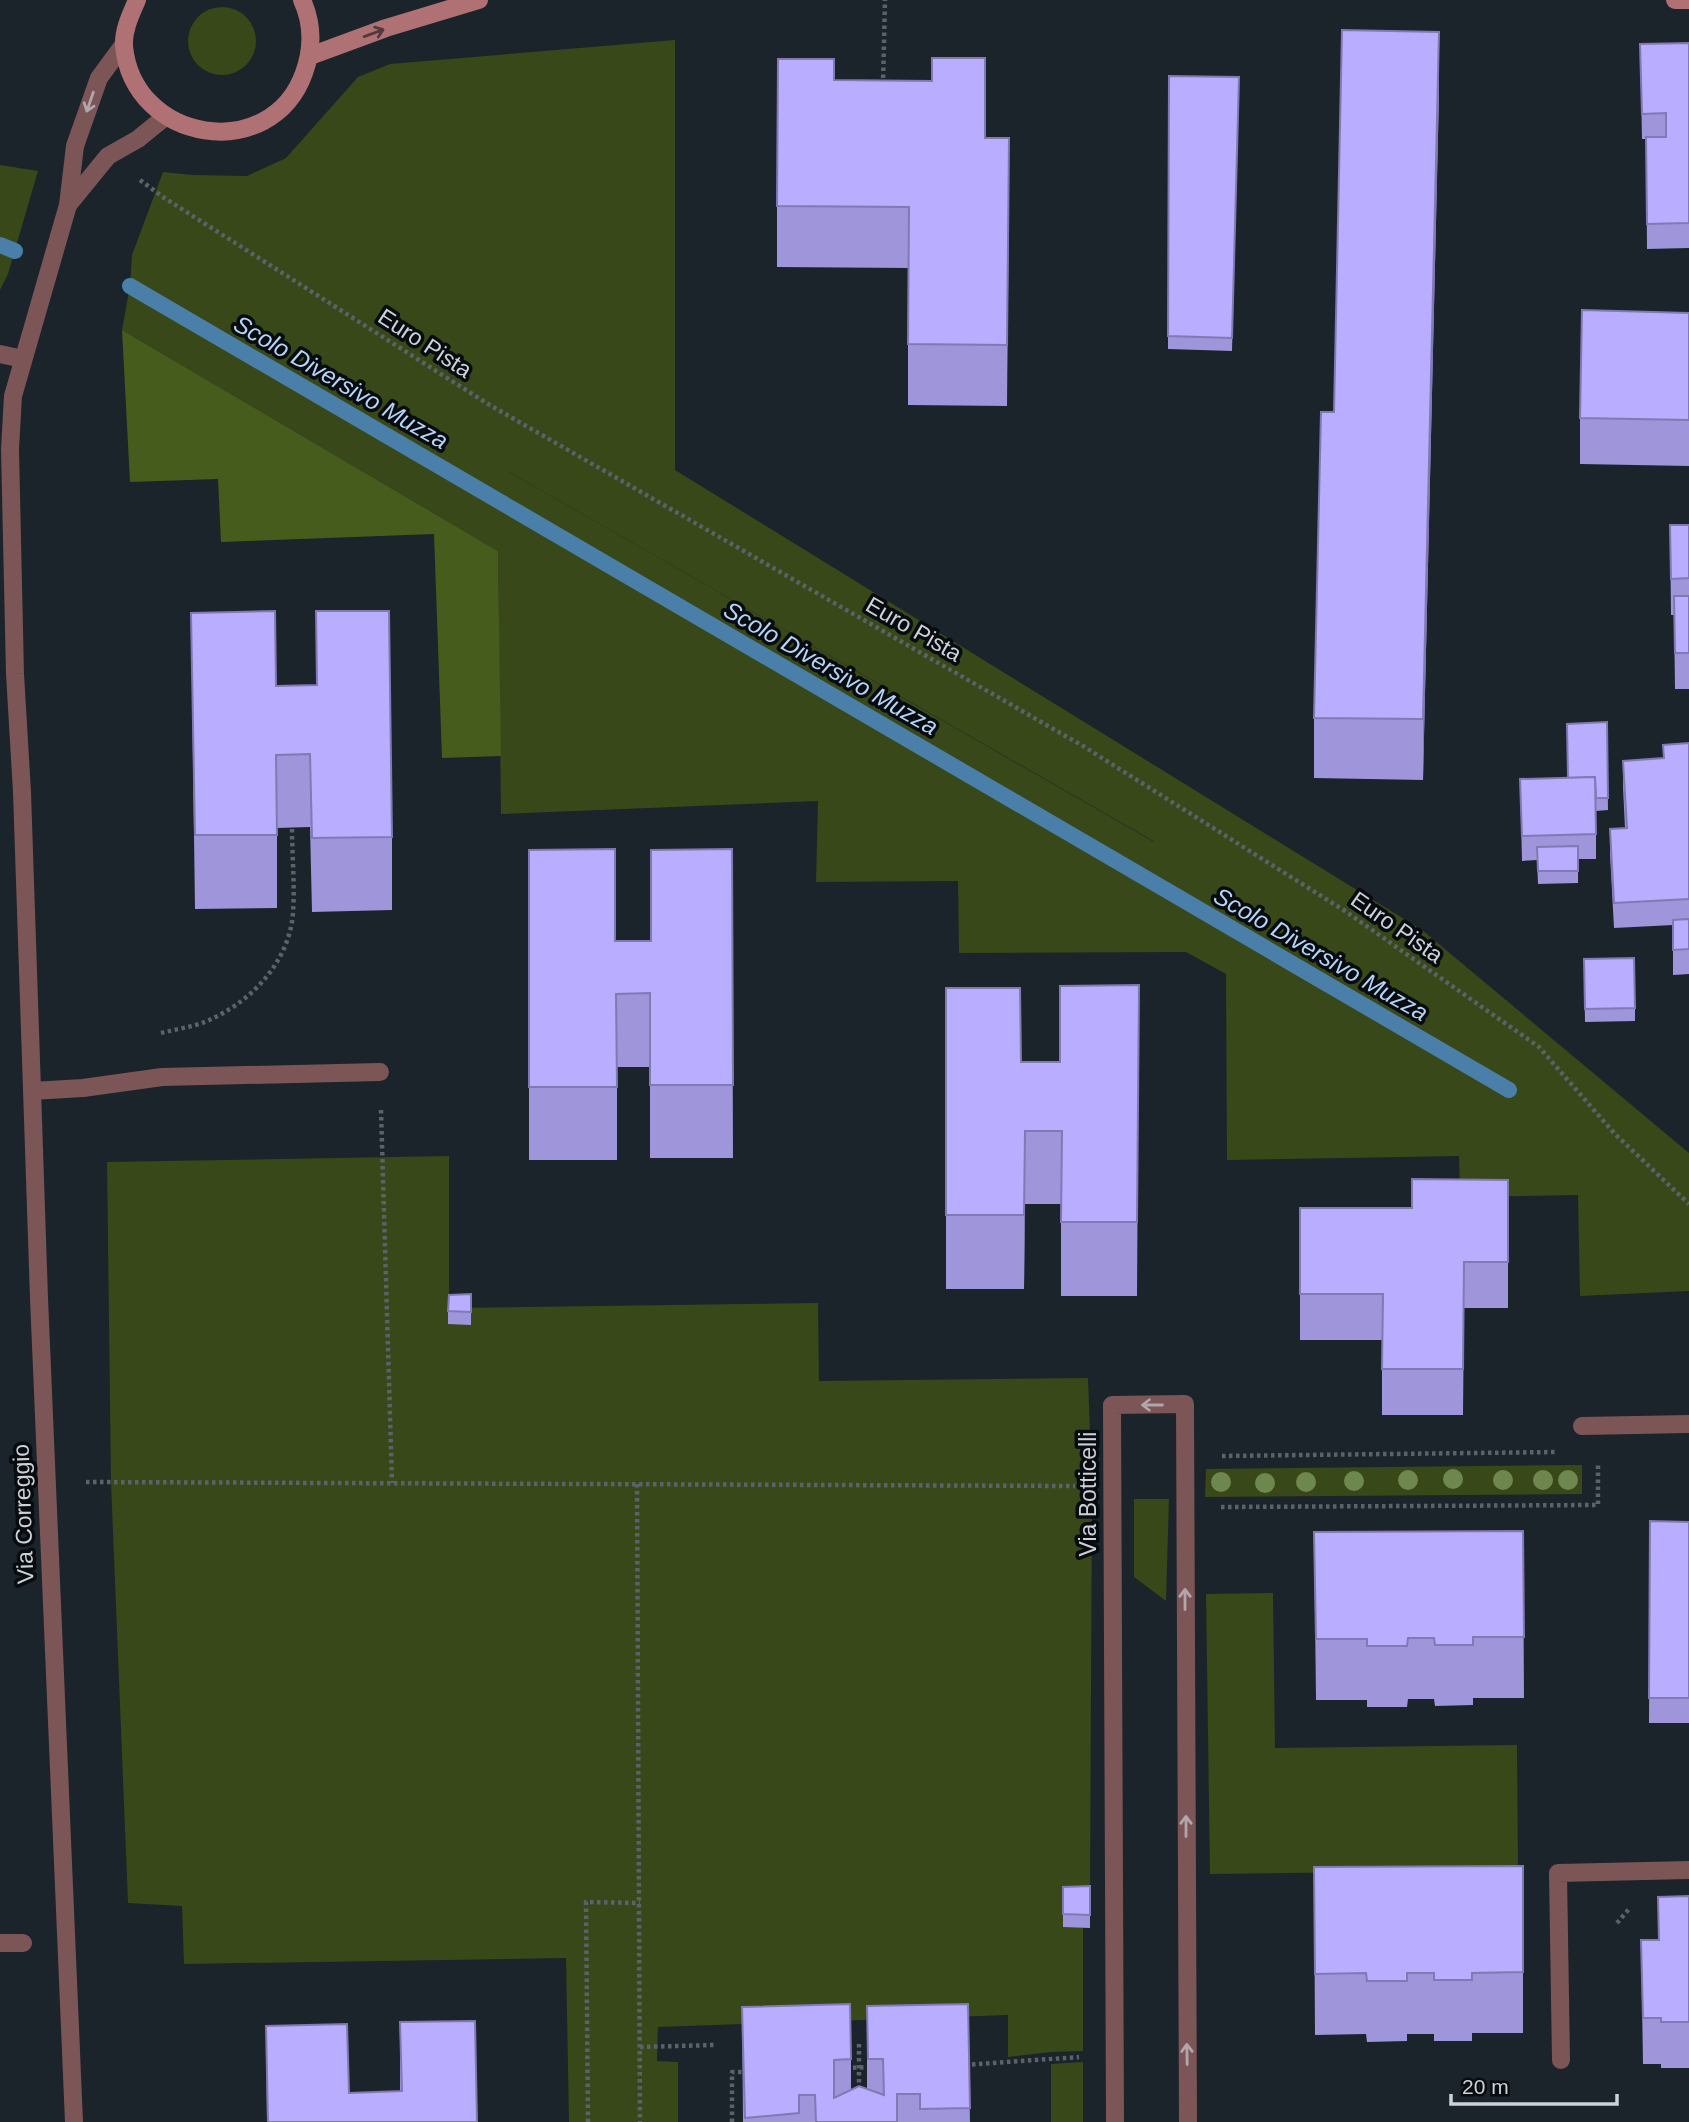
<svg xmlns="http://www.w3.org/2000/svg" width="1689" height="2122" viewBox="0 0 1689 2122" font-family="Helvetica,sans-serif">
<rect width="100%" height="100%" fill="#1b232b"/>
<g fill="#384819" fill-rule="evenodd">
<circle cx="222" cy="41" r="34"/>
<path d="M 675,40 L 675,470 L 1422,930 L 1689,1153 L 1689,1291 L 1580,1296 L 1578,1195 L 1460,1197 L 1459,1156 L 1227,1160 L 1226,974 L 1186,952 L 959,953 L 958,881 L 816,882 L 818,801 L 501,814 L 498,551 L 122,330 L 130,286 L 132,255 L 163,172 L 193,175 L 247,176 L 286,158 L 358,77 L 390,64 ZM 265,332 L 1154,842 L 1155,842 Z"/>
<path d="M 0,165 L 38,171 L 8,274 L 0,290 Z"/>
<path d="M 449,1156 L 449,1308 L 818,1303 L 819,1381 L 1088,1378 L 1092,1487 L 1090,1899 L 1063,1927 L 1083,1927 L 1083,2051 L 1052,2052 L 1008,2057 L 1008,2015 L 658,2027 L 657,2061 L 678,2062 L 678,2122 L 569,2122 L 566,1958 L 184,1964 L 182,1906 L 128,1903 L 111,1482 L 107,1162 Z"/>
<path d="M 1582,1465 L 1582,1494 L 1205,1497 L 1206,1469 Z"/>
<path d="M 1134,1499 L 1169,1499 L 1166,1601 L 1134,1577 Z"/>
<path d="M 1273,1593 L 1275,1748 L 1517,1745 L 1518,1870 L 1210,1874 L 1206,1594 Z"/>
<path d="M 1083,2062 L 1083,2122 L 1051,2122 L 1051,2064 Z"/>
</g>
<path fill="#465c1d" d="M 122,330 L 498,551 L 501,756 L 442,758 L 434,534 L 221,542 L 218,479 L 130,482 Z"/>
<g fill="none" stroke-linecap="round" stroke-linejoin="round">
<g stroke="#497fa9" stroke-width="16">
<path d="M 0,245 L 15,251"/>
<path d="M 130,286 L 1509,1090"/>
</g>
<g stroke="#5b6269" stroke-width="4.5" stroke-dasharray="3.5 3.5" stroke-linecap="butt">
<path d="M 883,85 L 885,0"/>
<path d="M 140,180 L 163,197 L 488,404 L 1083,746 L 1345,911 L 1539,1047 L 1614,1133 L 1689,1204"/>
<path d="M 161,1033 C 176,1029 193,1027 207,1021 C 251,1002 289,963 293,913 C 295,885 292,856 292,828"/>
<path d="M 381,1110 L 392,1483"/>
<path d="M 1222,1456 L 1556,1452"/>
<path d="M 86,1482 L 1075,1486"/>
<path d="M 637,1484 L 640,2122"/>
<path d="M 1221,1507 L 1598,1505 L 1598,1464"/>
<path d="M 1617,1923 L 1629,1909"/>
<path d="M 859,2044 L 859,2092"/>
<path d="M 640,2047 L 714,2045"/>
<path d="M 965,2065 L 1079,2057"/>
<path d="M 846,2068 L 872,2067"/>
<path d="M 588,2122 L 586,1902 L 640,1903"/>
<path d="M 732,2122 L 732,2072 L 747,2072"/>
</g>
<g stroke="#7c5556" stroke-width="18">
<path d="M 32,1091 L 83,1088 L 162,1077 L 380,1072"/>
<path d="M 1582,1426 L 1689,1424"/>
<path d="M 1561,2060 L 1558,1873 L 1689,1870"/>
</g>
<g stroke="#7c5556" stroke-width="18">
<path d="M 68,205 L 108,156 L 138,139 L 165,117"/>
<path d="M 0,354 L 23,359"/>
<path d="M 0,1943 L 23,1943"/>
<path d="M 74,2122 L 39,1298 L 22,792 L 15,674 L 10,449 L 13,396 L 68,205 L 75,146 L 99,78 L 124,44"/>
<path d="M 1115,2122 L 1112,1405 L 1185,1404 L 1188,2122"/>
</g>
<g stroke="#af7173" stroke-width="18">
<path d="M 137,0 C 131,14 123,30 124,46 C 133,143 271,165 304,73 C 313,48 313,24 302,0"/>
<path d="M 1675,0 L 1689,0"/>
<path d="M 310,56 L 386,28 L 479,0"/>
</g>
</g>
<g fill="#6d874e">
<circle cx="1453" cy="1479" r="10"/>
<circle cx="1408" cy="1480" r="10"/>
<circle cx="1503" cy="1480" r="10"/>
<circle cx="1543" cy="1480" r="10"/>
<circle cx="1568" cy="1480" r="10"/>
<circle cx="1354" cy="1481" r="10"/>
<circle cx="1221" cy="1482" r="10"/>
<circle cx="1306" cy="1482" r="10"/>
<circle cx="1265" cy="1483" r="10"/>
</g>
<g fill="#9e95db">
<path d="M 1689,43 L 1689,248 L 1647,249 L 1646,139 L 1642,139 L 1640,44 Z"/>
<path d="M 1239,77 L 1232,351 L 1168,349 L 1168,336 Z"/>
<path d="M 834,80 L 985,138 L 1009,199 L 1007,406 L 908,405 L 908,268 L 777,267 L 777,206 Z"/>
<path d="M 1439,93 L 1423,780 L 1314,778 L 1314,718 L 1334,412 Z"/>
<path d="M 1689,313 L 1689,466 L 1580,464 L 1580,418 Z"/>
<path d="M 1670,525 L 1689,525 L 1689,689 L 1675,689 L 1674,615 L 1671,615 Z"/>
<path d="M 316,611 L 392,837 L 392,910 L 312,912 L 310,827 L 277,828 L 277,908 L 195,909 L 191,613 L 276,686 L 316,685 Z"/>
<path d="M 1607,722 L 1608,810 L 1596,811 L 1596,859 L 1578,859 L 1578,883 L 1538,884 L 1537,860 L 1522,861 L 1520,779 L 1568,778 Z"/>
<path d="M 1689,743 L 1689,974 L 1673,975 L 1673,925 L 1614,928 L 1610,854 L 1610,829 L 1625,828 L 1623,787 L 1623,761 L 1663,758 L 1663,745 Z"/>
<path d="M 732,849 L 733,1158 L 650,1158 L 650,1067 L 617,1067 L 617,1160 L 529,1160 L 529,850 L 615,941 L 651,941 Z"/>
<path d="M 1584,959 L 1635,1008 L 1635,1021 L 1585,1022 Z"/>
<path d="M 1139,985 L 1137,1296 L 1061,1296 L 1061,1204 L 1025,1204 L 1024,1289 L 946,1289 L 946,988 L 1021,1062 L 1060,1062 Z"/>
<path d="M 1508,1180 L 1508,1308 L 1464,1308 L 1463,1415 L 1382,1415 L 1382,1340 L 1300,1340 L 1300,1208 L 1412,1208 Z"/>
<path d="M 471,1294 L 471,1325 L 448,1324 L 448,1311 Z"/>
<path d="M 1650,1521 L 1689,1522 L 1689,1723 L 1649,1723 Z"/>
<path d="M 1523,1531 L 1524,1698 L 1473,1698 L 1473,1705 L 1435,1706 L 1434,1699 L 1408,1699 L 1407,1707 L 1367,1707 L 1367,1700 L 1316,1700 L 1314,1532 Z"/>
<path d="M 1523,1866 L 1523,2033 L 1472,2033 L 1472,2041 L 1434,2041 L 1434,2034 L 1407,2034 L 1407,2041 L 1367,2042 L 1366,2034 L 1315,2035 L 1314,1867 Z"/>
<path d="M 1090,1886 L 1090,1928 L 1063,1927 L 1063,1914 Z"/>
<path d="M 1689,1896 L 1689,2068 L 1661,2068 L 1661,2064 L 1643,2064 L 1641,1940 L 1658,1940 L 1658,1897 Z"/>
<path d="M 968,2004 L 970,2122 L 743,2122 L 742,2007 L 851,2059 L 851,2090 L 867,2089 L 867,2006 Z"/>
<path d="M 400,2022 L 477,2122 L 267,2122 L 266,2026 L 349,2093 L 400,2091 Z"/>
</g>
<g fill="#8179b2">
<path d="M 1439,32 L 1439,93 L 1423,780 L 1423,719 Z"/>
<path d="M 1025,1204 L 1024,1289 L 1024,1215 Z"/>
</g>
<g fill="#b8adff" stroke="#8179b2" stroke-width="2">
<path d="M 1342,30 L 1439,32 L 1423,719 L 1314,718 L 1321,412 L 1334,412 Z"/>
<path d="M 1689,43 L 1689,223 L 1647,224 L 1646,137 L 1666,137 L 1666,113 L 1642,114 L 1640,44 Z"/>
<path d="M 932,58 L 985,58 L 985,138 L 1009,138 L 1007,345 L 908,344 L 909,207 L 777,206 L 778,59 L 834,59 L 834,80 L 932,81 Z"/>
<path d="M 1169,76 L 1239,77 L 1232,338 L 1168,336 Z"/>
<path d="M 1582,310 L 1689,313 L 1689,420 L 1580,418 Z"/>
<path d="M 1670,525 L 1689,525 L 1689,578 L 1671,579 Z"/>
<path d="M 1674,596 L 1689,596 L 1689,653 L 1675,653 Z"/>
<path d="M 275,611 L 276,686 L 317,685 L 316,611 L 389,611 L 392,837 L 312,838 L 310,754 L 276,755 L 277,835 L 195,835 L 191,613 Z"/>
<path d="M 1607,722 L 1608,798 L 1596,798 L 1595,777 L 1568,778 L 1567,724 Z"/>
<path d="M 1689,743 L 1689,899 L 1614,903 L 1610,829 L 1627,828 L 1623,761 L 1664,758 L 1663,745 Z"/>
<path d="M 1595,777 L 1596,834 L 1522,836 L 1520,779 Z"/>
<path d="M 1578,846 L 1578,871 L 1538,871 L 1537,847 Z"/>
<path d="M 615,849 L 615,941 L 651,941 L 651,850 L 732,849 L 733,1085 L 650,1085 L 650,993 L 616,994 L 617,1087 L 529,1087 L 529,850 Z"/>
<path d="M 1689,919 L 1689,949 L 1673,950 L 1673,920 Z"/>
<path d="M 1634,958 L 1635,1008 L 1585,1009 L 1584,959 Z"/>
<path d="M 1139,985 L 1137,1222 L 1061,1222 L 1062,1131 L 1025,1131 L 1024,1215 L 946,1215 L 946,988 L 1020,988 L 1021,1062 L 1060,1062 L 1060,986 Z"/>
<path d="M 1412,1179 L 1508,1180 L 1508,1262 L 1464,1262 L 1463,1369 L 1382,1369 L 1383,1294 L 1300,1294 L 1300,1208 L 1412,1208 Z"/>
<path d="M 471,1294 L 471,1312 L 448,1311 L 449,1295 Z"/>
<path d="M 1650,1521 L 1689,1522 L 1689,1698 L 1649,1698 Z"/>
<path d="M 1523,1531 L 1524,1637 L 1473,1637 L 1473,1645 L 1435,1645 L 1434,1638 L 1408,1638 L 1407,1646 L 1367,1646 L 1367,1639 L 1316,1639 L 1314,1532 Z"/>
<path d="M 1523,1866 L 1523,1972 L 1472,1973 L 1472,1980 L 1434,1980 L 1434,1973 L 1407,1973 L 1407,1981 L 1367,1981 L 1366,1973 L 1315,1974 L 1314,1867 Z"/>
<path d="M 1090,1886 L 1090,1915 L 1063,1914 L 1063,1887 Z"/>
<path d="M 1689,1896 L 1689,2022 L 1661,2022 L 1661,2018 L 1643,2018 L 1641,1940 L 1659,1940 L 1658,1897 Z"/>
<path d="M 850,2004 L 851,2059 L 834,2060 L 834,2098 L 859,2086 L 884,2095 L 883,2059 L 868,2059 L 867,2006 L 968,2004 L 970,2108 L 920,2109 L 920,2094 L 897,2094 L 897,2122 L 816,2122 L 815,2095 L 799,2095 L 799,2113 L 745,2118 L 742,2007 Z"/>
<path d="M 475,2021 L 477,2122 L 268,2122 L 266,2026 L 347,2024 L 349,2093 L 402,2091 L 400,2022 Z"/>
</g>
<defs><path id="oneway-shaft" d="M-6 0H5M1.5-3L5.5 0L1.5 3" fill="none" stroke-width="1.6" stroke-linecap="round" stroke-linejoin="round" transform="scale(1.75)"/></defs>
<use stroke="#53393d" href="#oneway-shaft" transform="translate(374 33) rotate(-20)"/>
<g stroke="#b1a6aa">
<use href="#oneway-shaft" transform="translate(90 102) rotate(109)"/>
<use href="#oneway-shaft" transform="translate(1152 1405) rotate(180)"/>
<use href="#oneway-shaft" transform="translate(1185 1599) rotate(-90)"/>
<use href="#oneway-shaft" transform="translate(1186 1826) rotate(-90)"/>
<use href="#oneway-shaft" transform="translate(1187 2054) rotate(-91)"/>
</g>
<g text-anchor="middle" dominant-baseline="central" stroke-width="7" stroke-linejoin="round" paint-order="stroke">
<g font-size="23" fill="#cdd2d8" stroke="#080c10">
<text transform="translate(425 343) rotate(33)">Euro Pista</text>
<text transform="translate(914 629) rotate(30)">Euro Pista</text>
<text transform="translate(1397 927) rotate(35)">Euro Pista</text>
<text transform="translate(1088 1494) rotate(-90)">Via Botticelli</text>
<text transform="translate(23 1514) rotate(-92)">Via Correggio</text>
</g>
<g font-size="24" font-style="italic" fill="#b4d5f6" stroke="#080c10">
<text transform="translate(341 382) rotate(30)">Scolo Diversivo Muzza</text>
<text transform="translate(831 668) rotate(30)">Scolo Diversivo Muzza</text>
<text transform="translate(1321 954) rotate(30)">Scolo Diversivo Muzza</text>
</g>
</g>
<path d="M1451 2094v10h166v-10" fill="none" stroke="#cdd2d8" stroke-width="3.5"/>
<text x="1462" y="2094" font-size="21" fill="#cdd2d8" stroke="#080c10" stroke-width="5" paint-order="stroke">20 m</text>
</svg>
